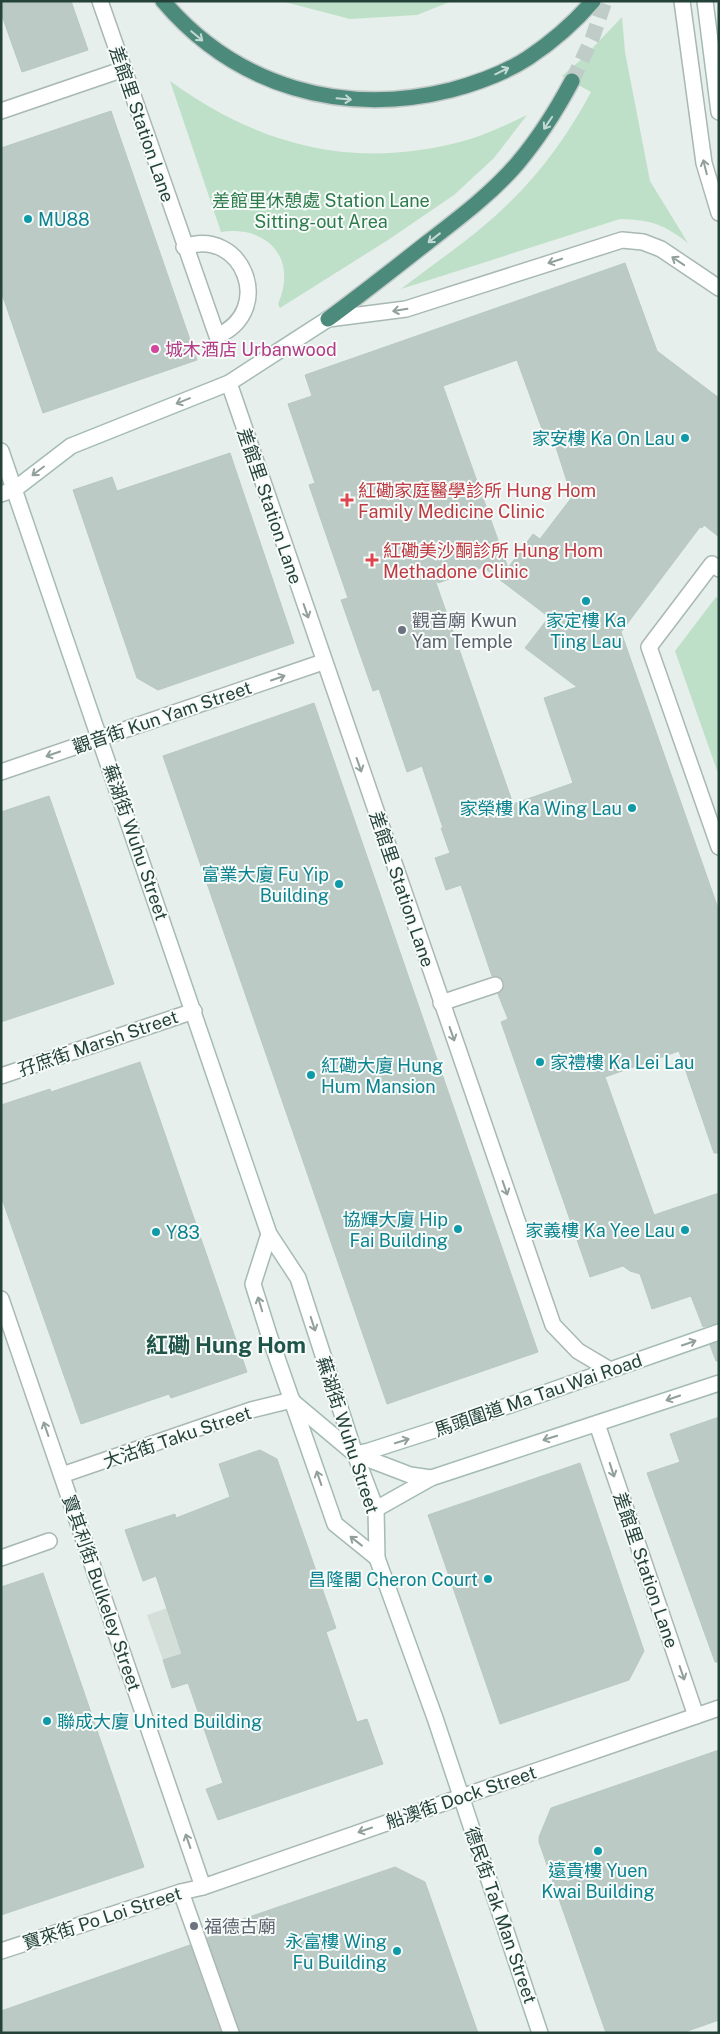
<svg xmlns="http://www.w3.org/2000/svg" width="720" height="2034" viewBox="0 0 720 2034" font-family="'Public Sans','Noto Sans TC',sans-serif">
<rect width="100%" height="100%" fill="#e6efeb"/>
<path fill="#d4dfda" d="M 222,1589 L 238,1635 L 163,1660 L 147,1615 Z"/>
<g fill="#bfe0c8">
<path d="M 281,1 L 452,1 L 417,15 L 350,19 Z"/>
<path d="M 622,17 L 625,52 L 650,181 L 688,243 C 663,224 652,220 620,219 L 401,289 C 437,261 477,235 509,203 C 543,170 569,133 591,92 L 562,76 L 584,57 Z"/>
<path d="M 170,81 C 261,147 357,171 467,140 C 488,134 508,124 527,115 L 494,158 L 454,195 L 388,240 L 280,308 L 278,304 C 298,259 268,225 221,232 Z"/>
<path d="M 716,597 L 719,599 L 719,776 L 675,651 Z"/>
</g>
<g fill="#bbcac4" stroke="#b8c9c2" fill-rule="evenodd">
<path d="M 1,1 L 71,1 L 88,50 L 22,72 L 1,13 Z"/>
<path d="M 111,111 L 197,360 L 43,413 L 1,291 L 1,148 Z"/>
<path d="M 625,263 L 657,351 L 719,398 L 719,537 L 704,525 L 702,528 L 700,527 L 621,632 L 719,911 L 719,1153 L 714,1153 L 679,1051 L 605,1077 L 654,1215 L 719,1193 L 719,1323 L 703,1327 L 691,1296 L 652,1309 L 640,1274 L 630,1271 L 623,1266 L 590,1277 L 501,1022 L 508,1019 L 498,994 L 504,987 L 504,982 L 497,976 L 492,976 L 461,885 L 446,890 L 435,858 L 450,853 L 441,828 L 443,828 L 422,766 L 407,772 L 379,689 L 373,691 L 341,600 L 348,598 L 309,485 L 315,483 L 288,404 L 312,396 L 305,375 ZM 517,360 L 546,440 L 553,438 L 572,497 L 540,539 L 533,534 L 508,568 L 443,386 ZM 483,567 L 549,617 L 525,648 L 577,687 L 544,698 L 573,783 L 513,804 L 435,580 L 438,583 Z"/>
<path d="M 230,453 L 294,643 L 158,690 L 137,678 L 73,490 L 112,477 L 117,491 Z"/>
<path d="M 314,703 L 538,1352 L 387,1404 L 163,756 Z"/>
<path d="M 49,796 L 114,984 L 1,1022 L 1,812 Z"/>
<path d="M 140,1062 L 247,1372 L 183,1394 L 171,1398 L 169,1394 L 81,1424 L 1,1196 L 1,1105 L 50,1089 L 51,1092 Z"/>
<path d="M 719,1342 L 719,1361 L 716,1361 L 710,1345 Z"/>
<path d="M 719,1417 L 719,1662 L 715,1662 L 647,1473 L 680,1462 L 670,1434 Z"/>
<path d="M 260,1450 L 277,1459 L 336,1628 L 326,1632 L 357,1722 L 367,1719 L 383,1764 L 218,1820 L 206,1789 L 223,1783 L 188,1683 L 172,1688 L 163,1660 L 182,1654 L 156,1576 L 143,1581 L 125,1530 L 175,1514 L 176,1518 L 230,1497 L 219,1464 Z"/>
<path d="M 580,1463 L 644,1651 L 629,1680 L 500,1724 L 428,1515 Z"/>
<path d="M 43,1573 L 144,1867 L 1,1915 L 1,1587 Z"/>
<path d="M 719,1750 L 719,2020 L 682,2033 L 606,2033 L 539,1842 L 539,1837 L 551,1808 Z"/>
<path d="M 395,1867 L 425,1882 L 478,2033 L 240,2033 L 207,1938 L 216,1935 L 214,1929 Z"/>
<path d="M 190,1945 L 221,2033 L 1,2033 L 1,2011 Z"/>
</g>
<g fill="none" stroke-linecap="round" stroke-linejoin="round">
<path stroke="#bfccc8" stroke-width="15" stroke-dasharray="15 8" stroke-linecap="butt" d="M 572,81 L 592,39 L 605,1"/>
<defs>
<g id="service">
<path d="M 328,319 L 406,309 L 622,240 L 643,242 L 661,249 L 719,288"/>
<path d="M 441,1003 L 495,985"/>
</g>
<g id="pedestrian">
<path d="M 719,569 L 712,564 L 649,647 L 719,847"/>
<path d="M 1,1558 L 49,1541"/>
<path d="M 181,1892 L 231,2033"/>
</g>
<g id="minor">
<path d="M 100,1 L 217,336 C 276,311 243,226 184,247"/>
<path d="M 1,111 L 124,69"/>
<path d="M 229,383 L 553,1325 L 578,1351 L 610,1370"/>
<path d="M 1,772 L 323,662"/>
<path d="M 597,1424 L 696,1716"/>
<path d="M 461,1797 L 719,1708"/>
<path d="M 1,1951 L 181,1892 L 203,1887"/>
</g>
<g id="tertiary">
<path d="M 682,1 L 704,163 L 719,213"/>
<path d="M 1,1076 L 194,1011"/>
<path d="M 1,1299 L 203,1887 L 461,1797"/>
<path d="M 62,1475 L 251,1410 L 292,1400"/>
</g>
<g id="secondary">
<path d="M 705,1 L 719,112"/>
<path d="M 1,451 L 269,1234 L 298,1278 L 355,1454 L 376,1509 L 377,1558 L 435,1718 L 540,2033"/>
<path d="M 1,494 L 15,489 L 71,446 L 229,383 L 328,319"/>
<path d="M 269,1234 L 253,1284 L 269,1335 L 335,1524 L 377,1558"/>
<path d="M 293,1402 L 355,1454 L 410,1475 L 431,1478"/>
<path d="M 355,1454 L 369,1451 L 490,1412 L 719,1332"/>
<path d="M 376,1509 L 431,1478 L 719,1383"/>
</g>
<g id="trunk">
<path d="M 163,1 C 236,87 343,117 451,90 C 477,83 505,73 528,58 C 552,42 574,23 593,1"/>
<path d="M 328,319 C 362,294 395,268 428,242 C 459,218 491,194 517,164 C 539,138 556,111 572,81"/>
</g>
</defs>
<use href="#service" stroke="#a8b8b2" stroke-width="18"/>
<use href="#pedestrian" stroke="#a8b8b2" stroke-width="18"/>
<use href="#minor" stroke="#a8b8b2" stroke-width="18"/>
<use href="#tertiary" stroke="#a8b8b2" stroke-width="18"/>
<use href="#secondary" stroke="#a4bbb3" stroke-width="18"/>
<use href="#trunk" stroke="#c2cac8" stroke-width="18"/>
<use href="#service" stroke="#fff" stroke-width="15"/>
<use href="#pedestrian" stroke="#fff" stroke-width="15"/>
<use href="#minor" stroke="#fff" stroke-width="15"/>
<use href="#tertiary" stroke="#fff" stroke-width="15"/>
<use href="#secondary" stroke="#fff" stroke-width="15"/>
<use href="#trunk" stroke="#4c8a7c" stroke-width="15"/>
</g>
<defs><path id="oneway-shaft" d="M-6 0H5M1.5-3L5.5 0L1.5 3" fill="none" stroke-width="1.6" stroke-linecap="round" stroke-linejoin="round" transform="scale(1.25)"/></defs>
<g stroke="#c4d9d4">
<use href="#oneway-shaft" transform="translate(197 36) rotate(40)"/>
<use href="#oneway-shaft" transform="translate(502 71) rotate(-26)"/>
<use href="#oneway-shaft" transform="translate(344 99) rotate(5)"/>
<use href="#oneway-shaft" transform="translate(548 123) rotate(124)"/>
<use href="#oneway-shaft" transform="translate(434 238) rotate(142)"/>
</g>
<g stroke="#92a09c">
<use href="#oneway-shaft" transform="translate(705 167) rotate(-104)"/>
<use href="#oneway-shaft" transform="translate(555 261) rotate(162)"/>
<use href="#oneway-shaft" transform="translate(678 261) rotate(-146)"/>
<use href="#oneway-shaft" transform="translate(400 310) rotate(171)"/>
<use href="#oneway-shaft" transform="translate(183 401) rotate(158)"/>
<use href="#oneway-shaft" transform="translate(38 471) rotate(143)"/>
<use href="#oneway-shaft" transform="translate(306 611) rotate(71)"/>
<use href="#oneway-shaft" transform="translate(278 678) rotate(-19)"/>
<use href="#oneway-shaft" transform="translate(53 754) rotate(161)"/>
<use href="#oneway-shaft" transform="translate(359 765) rotate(71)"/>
<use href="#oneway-shaft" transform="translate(452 1034) rotate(71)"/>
<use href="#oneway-shaft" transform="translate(505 1188) rotate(71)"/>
<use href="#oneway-shaft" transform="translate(260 1304) rotate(-107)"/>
<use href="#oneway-shaft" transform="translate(313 1324) rotate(72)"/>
<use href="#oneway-shaft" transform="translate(689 1343) rotate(-19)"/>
<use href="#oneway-shaft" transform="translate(673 1398) rotate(161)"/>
<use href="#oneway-shaft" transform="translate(46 1429) rotate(-109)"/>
<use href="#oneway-shaft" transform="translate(550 1438) rotate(163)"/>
<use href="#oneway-shaft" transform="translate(402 1441) rotate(-17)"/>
<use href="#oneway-shaft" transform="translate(612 1470) rotate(72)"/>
<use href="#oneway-shaft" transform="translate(319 1478) rotate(-109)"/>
<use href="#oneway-shaft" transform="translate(356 1541) rotate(-142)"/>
<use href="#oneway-shaft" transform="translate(682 1673) rotate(71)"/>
<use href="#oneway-shaft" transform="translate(365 1830) rotate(161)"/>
<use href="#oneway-shaft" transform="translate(188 1841) rotate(-109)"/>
</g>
<g fill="#0f9aa8" stroke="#f7fbf9" stroke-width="2">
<circle cx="28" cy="219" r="5"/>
<circle cx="685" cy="438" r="5"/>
<circle cx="586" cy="601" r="5"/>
<circle cx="632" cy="808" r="5"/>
<circle cx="339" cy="884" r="5"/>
<circle cx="540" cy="1062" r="5"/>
<circle cx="311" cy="1075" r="5"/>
<circle cx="458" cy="1229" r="5"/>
<circle cx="685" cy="1230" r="5"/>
<circle cx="156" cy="1232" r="5"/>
<circle cx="488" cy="1579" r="5"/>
<circle cx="47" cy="1721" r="5"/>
<circle cx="598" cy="1851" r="5"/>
<circle cx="397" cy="1951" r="5"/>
</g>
<circle fill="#d1479c" stroke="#f7fbf9" stroke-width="2" cx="155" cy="349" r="5"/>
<g fill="#e0444e" stroke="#f7fbf9" stroke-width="2">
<path d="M344.5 492.5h5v5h5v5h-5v5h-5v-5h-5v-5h5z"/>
<path d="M369.5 552.5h5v5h5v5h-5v5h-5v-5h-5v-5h5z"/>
</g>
<g fill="#6b7280" stroke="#f7fbf9" stroke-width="2">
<circle cx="402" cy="630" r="5"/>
<circle cx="194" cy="1926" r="5"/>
</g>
<g text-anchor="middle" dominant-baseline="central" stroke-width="4" stroke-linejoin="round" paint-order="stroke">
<g font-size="18" fill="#24423a" stroke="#f7fbf9">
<text transform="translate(142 124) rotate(71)">差館里 Station Lane</text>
<text transform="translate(270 506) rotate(71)">差館里 Station Lane</text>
<text transform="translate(162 717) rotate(-19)">觀音街 Kun Yam Street</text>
<text transform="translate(136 842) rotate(71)">蕪湖街 Wuhu Street</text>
<text transform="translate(402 889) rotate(71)">差館里 Station Lane</text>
<text transform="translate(98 1043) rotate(-19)">孖庶街 Marsh Street</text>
<text transform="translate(538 1395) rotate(-19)">馬頭圍道 Ma Tau Wai Road</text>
<text transform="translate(348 1435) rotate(72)">蕪湖街 Wuhu Street</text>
<text transform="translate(177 1437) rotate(-19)">大沽街 Taku Street</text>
<text transform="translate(646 1570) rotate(71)">差館里 Station Lane</text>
<text transform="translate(102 1593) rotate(71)">寶其利街 Bulkeley Street</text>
<text transform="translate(461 1797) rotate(-19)">船澳街 Dock Street</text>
<text transform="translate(501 1915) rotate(71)">德民街 Tak Man Street</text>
<text transform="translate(102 1918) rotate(-18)">寶來街 Po Loi Street</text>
</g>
<g font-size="18" fill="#2d7a4b" stroke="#f7fbf9">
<text x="321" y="200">差館里休憩處 Station Lane<tspan x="321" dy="21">Sitting-out Area</tspan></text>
</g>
<g font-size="18" fill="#0d838f" stroke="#f7fbf9" text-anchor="end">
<text x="38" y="219" text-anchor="start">MU88</text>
<text x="675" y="438">家安樓 Ka On Lau</text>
<text x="586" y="620" text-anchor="middle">家定樓 Ka<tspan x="586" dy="21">Ting Lau</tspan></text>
<text x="622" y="808">家榮樓 Ka Wing Lau</text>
<text x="329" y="874">富業大廈 Fu Yip<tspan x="329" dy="21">Building</tspan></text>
<text x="550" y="1062" text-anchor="start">家禮樓 Ka Lei Lau</text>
<text x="321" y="1065" text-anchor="start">紅磡大廈 Hung<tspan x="321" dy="21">Hum Mansion</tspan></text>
<text x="448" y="1219">協輝大廈 Hip<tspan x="448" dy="21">Fai Building</tspan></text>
<text x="675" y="1230">家義樓 Ka Yee Lau</text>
<text x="166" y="1232" text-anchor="start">Y83</text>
<text x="478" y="1579">昌隆閣 Cheron Court</text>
<text x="57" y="1721" text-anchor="start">聯成大廈 United Building</text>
<text x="598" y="1870" text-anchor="middle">遠貴樓 Yuen<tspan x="598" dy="21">Kwai Building</tspan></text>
<text x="387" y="1941">永富樓 Wing<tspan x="387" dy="21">Fu Building</tspan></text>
</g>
<g font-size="18" fill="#b23c85" stroke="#f7fbf9" text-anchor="start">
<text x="165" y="349">城木酒店 Urbanwood</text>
</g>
<g font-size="18" fill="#be3a42" stroke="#f7fbf9" text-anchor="start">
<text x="358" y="490">紅磡家庭醫學診所 Hung Hom<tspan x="358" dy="21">Family Medicine Clinic</tspan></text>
<text x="383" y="550">紅磡美沙酮診所 Hung Hom<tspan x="383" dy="21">Methadone Clinic</tspan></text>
</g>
<g font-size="18" fill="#5b616d" stroke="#f7fbf9" text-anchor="start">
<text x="412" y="620">觀音廟 Kwun<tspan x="412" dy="21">Yam Temple</tspan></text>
<text x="204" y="1926">福德古廟</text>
</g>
<g font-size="22" font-weight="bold" fill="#1f5548" stroke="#f7fbf9">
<text x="226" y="1345">紅磡 Hung Hom</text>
</g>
</g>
<rect width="720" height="2034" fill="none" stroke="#24423a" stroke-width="5"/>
</svg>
